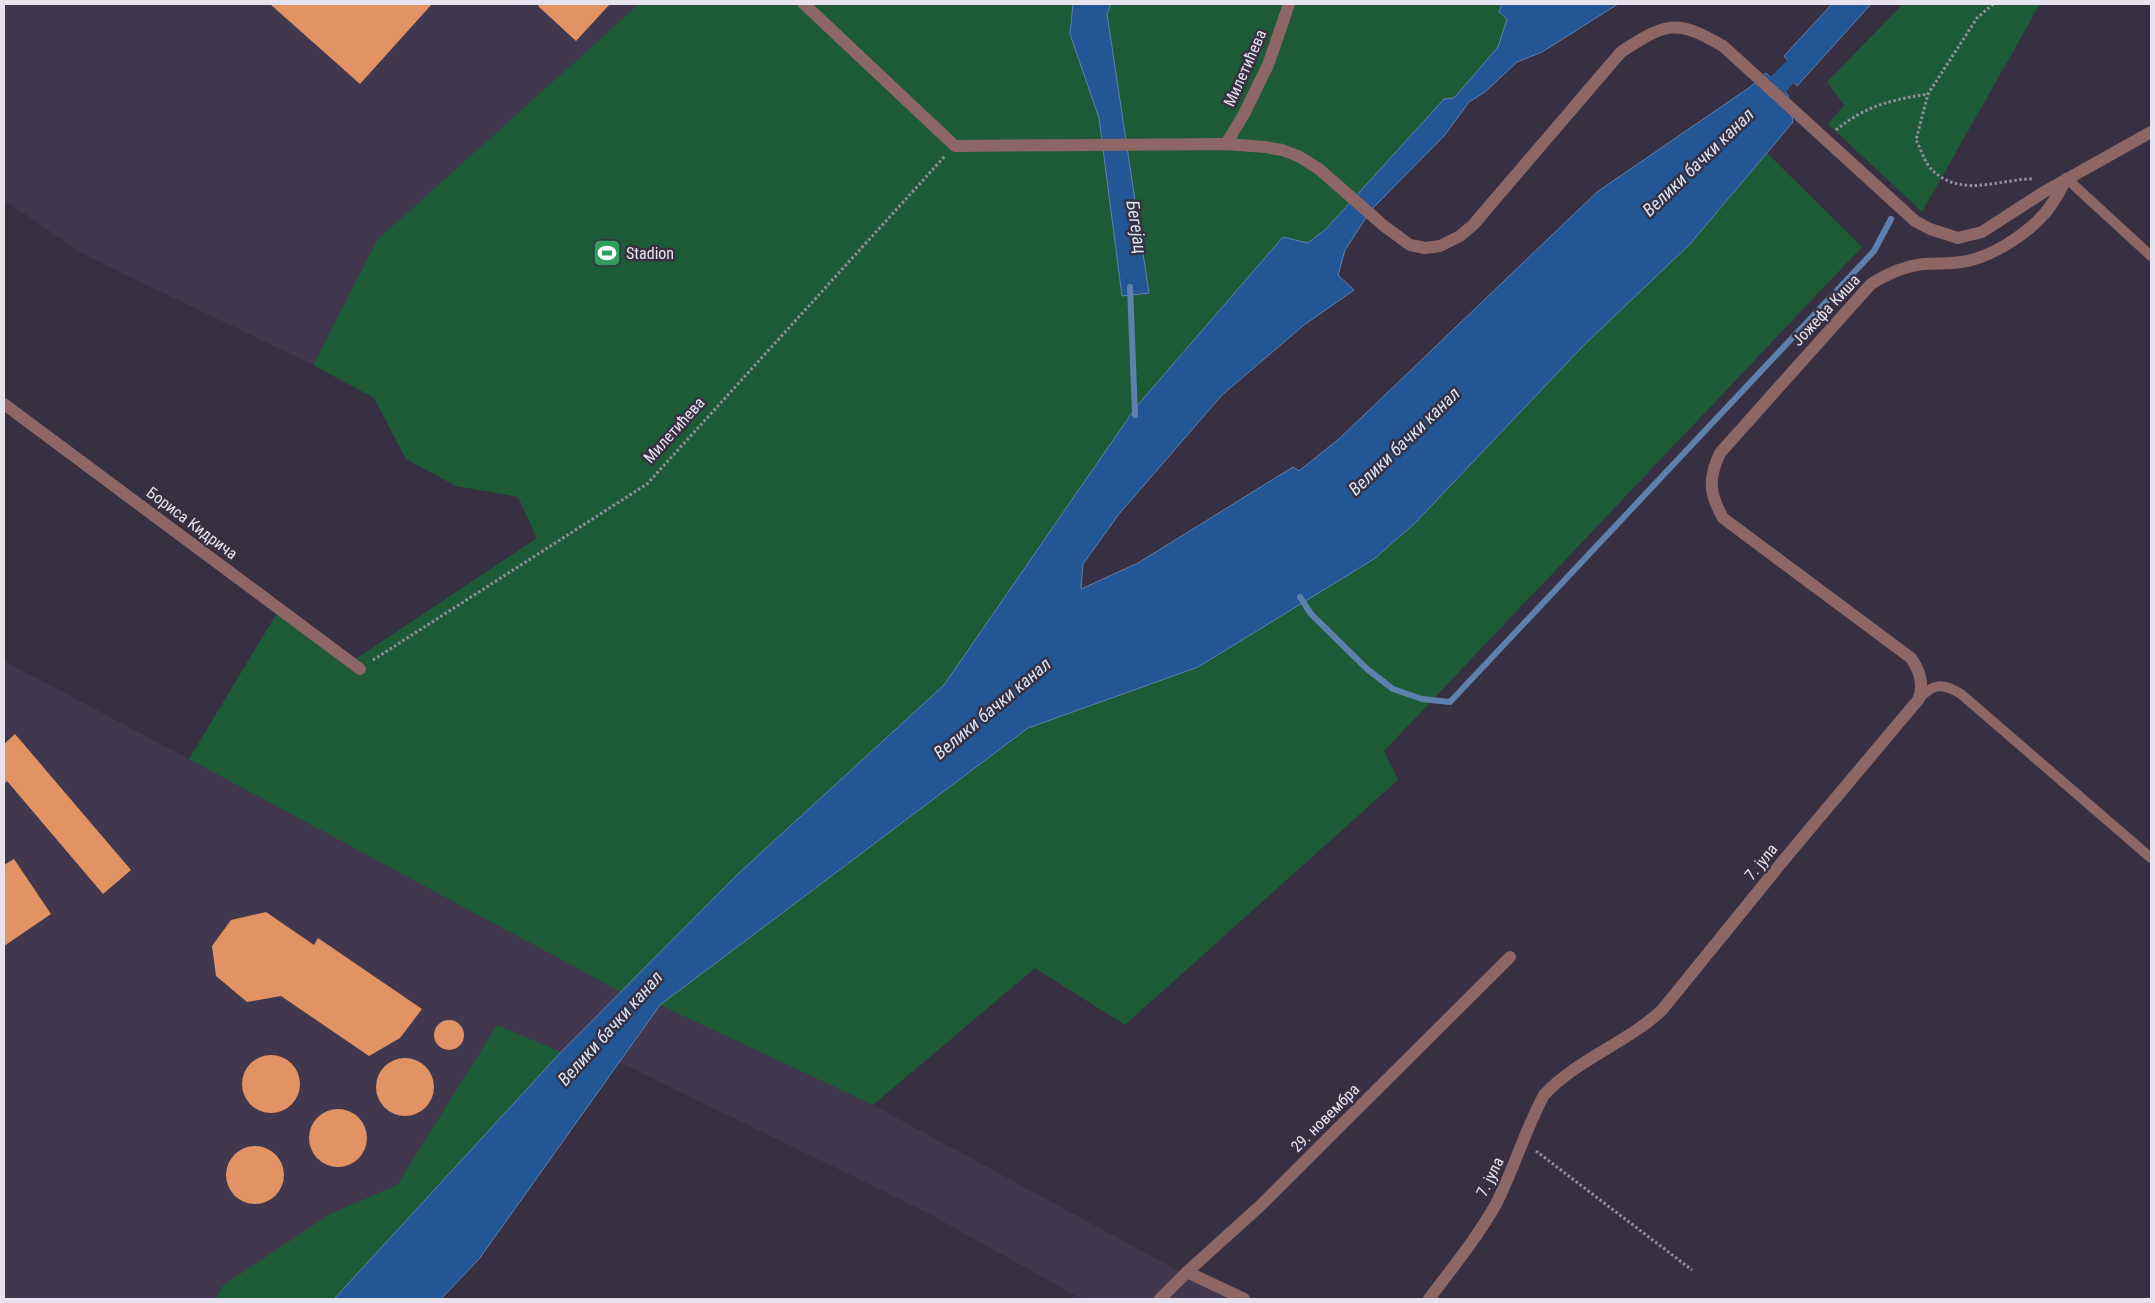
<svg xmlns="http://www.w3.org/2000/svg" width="2155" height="1303" viewBox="0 0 2155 1303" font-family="'Roboto Condensed',sans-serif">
<rect width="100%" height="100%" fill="#373042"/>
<g fill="#41384f">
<path d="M 4,4 L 639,4 L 377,240 L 313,365 L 85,255 L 4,200 Z"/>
<path d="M 4,661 L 189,759 L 621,992 L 561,1052 L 497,1026 L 397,1185 L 330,1214 L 222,1286 L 216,1299 L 4,1299 Z"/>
<path d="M 660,1005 L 873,1105 L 1230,1299 L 1082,1299 L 924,1211 L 619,1062 Z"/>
</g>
<g fill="#1d5b37">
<path d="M 639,4 L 1502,4 L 1499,12 L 1507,19 L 1498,47 L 1454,98 L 1444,99 L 1326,229 L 1308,243 L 1283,237 L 1136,407 L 944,685 L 739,873 L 621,992 L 189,759 L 280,608 L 354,660 L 537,538 L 518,497 L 456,486 L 406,459 L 374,398 L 313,365 L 377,240 Z"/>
<path d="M 1903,4 L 2040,4 L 1922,212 L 1828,124 L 1844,105 L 1827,82 Z"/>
<path d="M 1767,153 L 1862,247 L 1384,751 L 1398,780 L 1125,1025 L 1035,968 L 873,1105 L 660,1005 L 1028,728 L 1198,667 L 1374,559 L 1415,523 L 1584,345 L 1690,244 Z"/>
<path d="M 497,1025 L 561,1052 L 334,1299 L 216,1299 L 222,1286 L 330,1214 L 397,1185 Z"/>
</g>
<g fill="#235694" stroke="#5e80af">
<path d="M 1073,4 L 1111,4 L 1107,14 L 1149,293 L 1122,296 L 1099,118 L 1070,34 Z"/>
<path d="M 1502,4 L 1618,4 L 1542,52 L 1517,62 L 1485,92 L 1469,102 L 1444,136 L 1371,210 L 1345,250 L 1338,275 L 1354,290 L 1304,325 L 1222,395 L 1119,514 L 1083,564 L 1081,589 L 1138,563 L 1293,467 L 1299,471 L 1340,438 L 1597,192 L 1750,87 L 1766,73 L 1788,95 L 1793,122 L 1690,244 L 1584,345 L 1415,523 L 1374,559 L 1198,667 L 1028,728 L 660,1005 L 479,1259 L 441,1299 L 334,1299 L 561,1052 L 739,873 L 944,685 L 1136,407 L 1283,237 L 1308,243 L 1326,229 L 1444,99 L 1454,98 L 1498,47 L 1507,19 L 1499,12 Z"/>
<path d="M 1832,4 L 1871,4 L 1797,86 L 1782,68 L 1788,61 L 1784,56 Z"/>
</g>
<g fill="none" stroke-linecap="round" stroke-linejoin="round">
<g stroke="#5e80af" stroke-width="6">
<path d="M 1130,287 L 1135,415"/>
<path d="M 1300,597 L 1311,614 L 1367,669 L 1393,689 L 1422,699 L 1450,702 L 1874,251 L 1891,219"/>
</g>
<path stroke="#235694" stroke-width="21" d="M 1758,105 L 1808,54"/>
</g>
<g fill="#e29364">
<path d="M 270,4 L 432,4 L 360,84 Z"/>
<path d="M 540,4 L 610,4 L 576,41 L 538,6 Z"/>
<path d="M 15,734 L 131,870 L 103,894 L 7,781 L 4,784 L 4,744 Z"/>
<path d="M 14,859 L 51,914 L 4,946 L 4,865 Z"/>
<path d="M 266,912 L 314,945 L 318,938 L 422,1009 L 400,1038 L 369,1056 L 281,996 L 247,1002 L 216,976 L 212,946 L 231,920 Z"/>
<circle cx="449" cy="1035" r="15"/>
<circle cx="271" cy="1084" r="29"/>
<circle cx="405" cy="1087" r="29"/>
<circle cx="338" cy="1138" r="29"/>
<circle cx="255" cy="1175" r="29"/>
</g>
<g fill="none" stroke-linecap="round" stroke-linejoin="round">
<g stroke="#958f9e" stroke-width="3" stroke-dasharray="2.5 2.5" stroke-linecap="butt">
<path d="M 1993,4 L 1977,18 L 1928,94 L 1916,140 C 1921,149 1925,164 1933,171 C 1963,198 1998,179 2033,179"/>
<path d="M 1836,130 C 1865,106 1891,100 1928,94"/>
<path d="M 373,660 L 647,484 L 945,156"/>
<path d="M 1536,1151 L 1692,1270"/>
</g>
<g stroke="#8d6665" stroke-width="10">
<path d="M 2066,178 L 2151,256"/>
<path d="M 1919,699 C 1933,683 1943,683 1961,694 L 2151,858"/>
</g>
<g stroke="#8d6665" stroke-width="12">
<path d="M 804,4 L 955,146 L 1226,144 L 1265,147 L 1282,150 L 1298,156 L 1319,169 L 1384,226 L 1410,245 L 1425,248 L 1440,246 L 1460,236 L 1473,225 L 1621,52 C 1666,23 1675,18 1723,46 L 1915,221 L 1930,229 L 1958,238 L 1982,232 L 2044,192 L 2151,132"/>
<path d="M 1226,144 L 1244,114 L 1268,65 L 1289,4"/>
<path d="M 4,404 L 360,669"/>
<path d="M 1187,1272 L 1244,1299"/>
<path d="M 1160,1299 L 1187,1272 L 1260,1206 L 1510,957"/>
<path d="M 1429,1299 C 1452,1268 1477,1238 1496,1204 C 1514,1169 1525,1130 1544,1095 C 1577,1059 1627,1043 1662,1010 L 1787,856 L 1918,700 C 1925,685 1920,671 1911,658 L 1723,518 C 1709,493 1708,479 1720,453 L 1871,284 C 1887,274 1904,266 1924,264 C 1936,263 1949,264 1962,262 C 1992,257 2026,235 2046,212 C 2054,202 2060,191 2066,179"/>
</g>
</g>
<defs>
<symbol id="stadium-square" viewBox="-11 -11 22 22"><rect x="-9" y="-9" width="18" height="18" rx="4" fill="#2e9e5b" stroke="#373042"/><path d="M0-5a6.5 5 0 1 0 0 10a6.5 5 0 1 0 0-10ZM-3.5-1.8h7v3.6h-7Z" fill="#fff"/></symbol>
</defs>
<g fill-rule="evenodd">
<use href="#stadium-square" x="591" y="237" width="32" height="32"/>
</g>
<g text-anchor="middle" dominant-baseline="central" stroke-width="5" stroke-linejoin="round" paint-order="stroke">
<g font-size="16" fill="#e7e3ee" stroke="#373042">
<text transform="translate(1245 68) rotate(-66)">Милетићева</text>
<text transform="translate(1826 310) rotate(-47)">Јожефа Киша</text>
<text transform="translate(674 430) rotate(-48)">Милетићева</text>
<text transform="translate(192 523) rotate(37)">Бориса Кидрича</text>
<text transform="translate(1761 862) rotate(-51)">7. јула</text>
<text transform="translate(1325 1118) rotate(-45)">29. новембра</text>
<text transform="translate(1490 1177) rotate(-64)">7. јула</text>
</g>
<g font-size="16" fill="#e7e3ee" stroke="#373042" text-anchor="start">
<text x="626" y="253">Stadion</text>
</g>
<g font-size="18" font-style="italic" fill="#d6e4f6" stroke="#373042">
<text transform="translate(1698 162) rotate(-44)">Велики бачки канал</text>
<text transform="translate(1137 227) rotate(81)">Бегејац</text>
<text transform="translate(1404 441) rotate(-44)">Велики бачки канал</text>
<text transform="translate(992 708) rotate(-40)">Велики бачки канал</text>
<text transform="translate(610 1028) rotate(-48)">Велики бачки канал</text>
</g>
</g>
<rect width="2155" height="1303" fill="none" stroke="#e7e3ee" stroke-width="10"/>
</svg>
